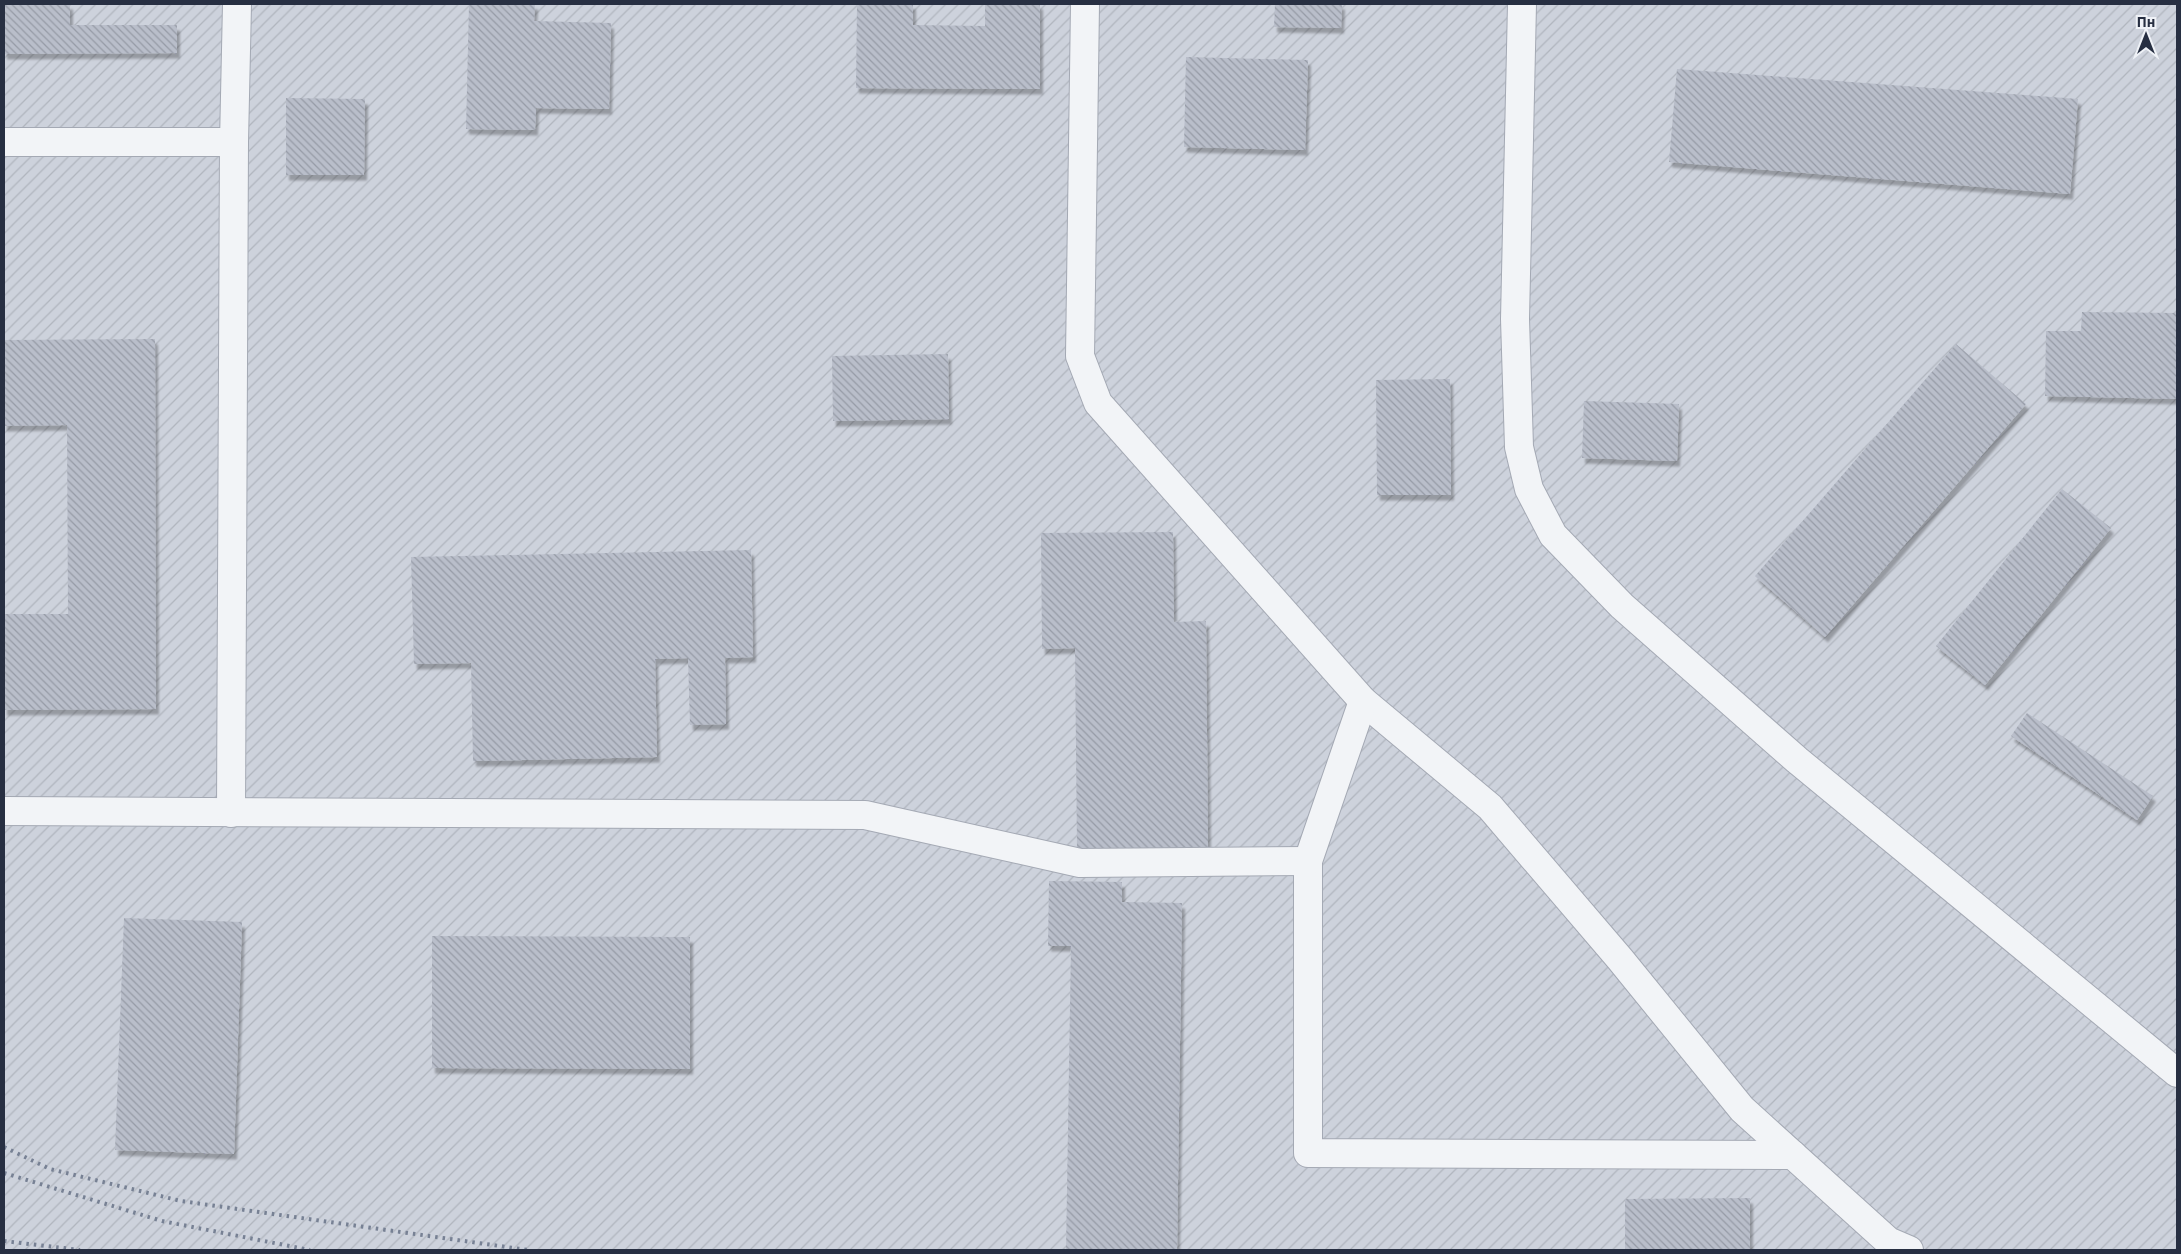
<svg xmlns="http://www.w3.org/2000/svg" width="2181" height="1254" viewBox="0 0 2181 1254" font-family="'IBM Plex Sans',sans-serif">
<defs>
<pattern id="industrial-furrows" width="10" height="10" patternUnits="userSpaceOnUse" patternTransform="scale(1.25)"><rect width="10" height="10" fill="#cdd2dc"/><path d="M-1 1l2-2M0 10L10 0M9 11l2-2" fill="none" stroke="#b0b5be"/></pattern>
<pattern id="building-back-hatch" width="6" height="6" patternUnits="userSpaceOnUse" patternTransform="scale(1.25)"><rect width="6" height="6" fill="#b9beca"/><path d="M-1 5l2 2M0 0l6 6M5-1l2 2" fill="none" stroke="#969ba6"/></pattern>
<filter id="shadow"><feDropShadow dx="3" dy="5.5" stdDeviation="1" flood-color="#0004"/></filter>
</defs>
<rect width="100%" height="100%" fill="#dfe3ea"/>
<rect fill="url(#industrial-furrows)" x="4" y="4" width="2173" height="1246"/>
<g fill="url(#building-back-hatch)" filter="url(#shadow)">
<path d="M 4,4 L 70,4 L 70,25 L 177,25 L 177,53 L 4,54 Z"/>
<path d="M 469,4 L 535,4 L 534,21 L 611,23 L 609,109 L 536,108 L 535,130 L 466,129 Z"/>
<path d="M 857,4 L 913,4 L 913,25 L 985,26 L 985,4 L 1040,4 L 1040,89 L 856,88 Z"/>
<path d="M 1275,4 L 1342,4 L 1341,28 L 1274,27 Z"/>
<path d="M 1186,57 L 1308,60 L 1305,150 L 1184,147 Z"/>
<path d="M 1677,69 L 2078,99 L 2070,194 L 1669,162 Z"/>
<path d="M 286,98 L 365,99 L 364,175 L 286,175 Z"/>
<path d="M 2082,312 L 2177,313 L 2177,399 L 2045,396 L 2046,331 L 2081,331 Z"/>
<path d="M 155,339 L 156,709 L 4,710 L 4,614 L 68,614 L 67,425 L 4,426 L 4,340 Z"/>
<path d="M 1956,344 L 2026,404 L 1825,637 L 1755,576 Z"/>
<path d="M 948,354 L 949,419 L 833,421 L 832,356 Z"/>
<path d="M 1450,379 L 1451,495 L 1377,495 L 1376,380 Z"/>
<path d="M 1584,401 L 1679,404 L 1677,461 L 1582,458 Z"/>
<path d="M 2062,489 L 2111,528 L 1985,685 L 1936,646 Z"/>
<path d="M 1173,532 L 1174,622 L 1206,621 L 1208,848 L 1077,850 L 1075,648 L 1042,649 L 1041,533 Z"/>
<path d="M 751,550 L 753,657 L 725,658 L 726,724 L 690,725 L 688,658 L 655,659 L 657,757 L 473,761 L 471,663 L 414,664 L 411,557 Z"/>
<path d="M 2027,713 L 2153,796 L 2137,820 L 2011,736 Z"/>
<path d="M 1049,881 L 1122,882 L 1122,902 L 1182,903 L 1177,1250 L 1066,1250 L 1071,946 L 1048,946 Z"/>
<path d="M 124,918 L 242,922 L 234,1154 L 115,1150 Z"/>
<path d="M 432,936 L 690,937 L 690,1069 L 432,1068 Z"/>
<path d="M 1750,1198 L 1750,1250 L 1625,1250 L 1625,1199 Z"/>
</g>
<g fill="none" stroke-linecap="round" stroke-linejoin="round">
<defs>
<g id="minor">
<path d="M 1085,4 L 1080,356 L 1098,403 L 1363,701 L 1490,807 L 1620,959 L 1742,1109 L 1888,1241 L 1909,1250"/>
<path d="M 1522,4 L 1515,319 L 1519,447 L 1529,489 L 1553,535 L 1622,606 L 1797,760 L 2177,1073"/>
<path d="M 4,142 L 234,142"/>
<path d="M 1363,701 L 1308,861 L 1308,1153 L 1793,1155"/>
<path d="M 4,811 L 865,815 L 1080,863 L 1308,861"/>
<path d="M 231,813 L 234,142 L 237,4"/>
</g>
</defs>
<use href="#minor" stroke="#a4a9b4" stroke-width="30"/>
<use href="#minor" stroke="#f2f4f7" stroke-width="28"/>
<g stroke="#778194" stroke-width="4" stroke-dasharray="2.5 5" stroke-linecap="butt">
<path d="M 4,1147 L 50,1169 L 181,1201 L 528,1250"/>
<path d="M 4,1173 L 162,1221 L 310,1250"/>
<path d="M 4,1241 L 80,1250"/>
</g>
</g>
<rect width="2181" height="1254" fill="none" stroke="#272f42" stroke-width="10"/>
<g transform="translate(2146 35)" stroke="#eff2f7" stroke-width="4" paint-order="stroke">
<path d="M0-4L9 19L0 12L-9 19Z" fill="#272f42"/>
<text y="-8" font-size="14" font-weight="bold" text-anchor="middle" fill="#272f42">Пн</text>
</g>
</svg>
